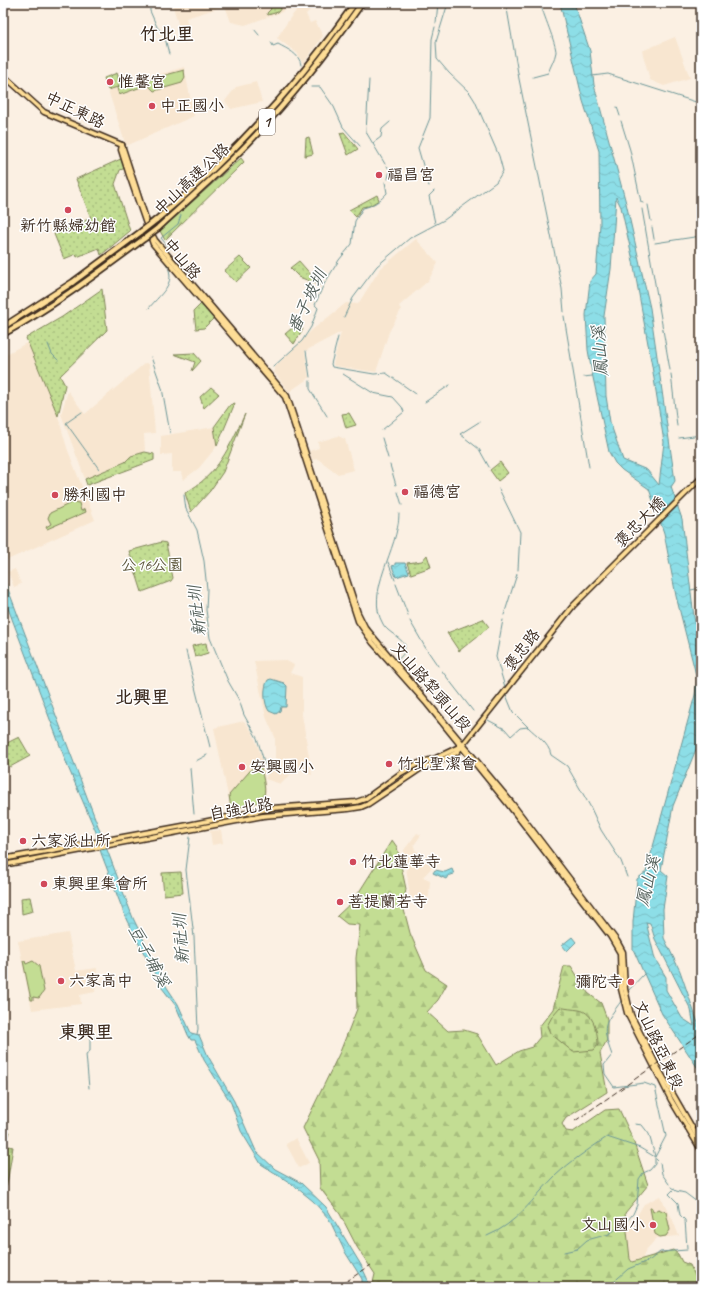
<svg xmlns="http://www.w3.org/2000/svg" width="704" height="1290" viewBox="0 0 704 1290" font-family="Caveat,'LXGW WenKai TC',sans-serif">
<defs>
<pattern id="forest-firs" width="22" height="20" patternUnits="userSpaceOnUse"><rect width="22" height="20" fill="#c3dd93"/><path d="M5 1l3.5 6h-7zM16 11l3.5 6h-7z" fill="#a8be7e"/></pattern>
<pattern id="cemetery-stones" width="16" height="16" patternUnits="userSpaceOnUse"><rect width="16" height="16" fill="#c3dd93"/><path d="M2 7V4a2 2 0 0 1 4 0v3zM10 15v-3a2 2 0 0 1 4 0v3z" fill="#a8be7e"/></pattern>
<pattern id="park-dots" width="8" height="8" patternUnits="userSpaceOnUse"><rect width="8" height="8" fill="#c3dd93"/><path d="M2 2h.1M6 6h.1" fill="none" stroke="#a8be7e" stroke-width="1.8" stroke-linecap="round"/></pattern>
<pattern id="water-waves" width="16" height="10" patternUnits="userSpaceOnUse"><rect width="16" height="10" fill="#8ddee7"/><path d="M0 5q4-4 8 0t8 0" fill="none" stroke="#7bbfc6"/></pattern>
</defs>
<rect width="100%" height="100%" fill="#fbf0e3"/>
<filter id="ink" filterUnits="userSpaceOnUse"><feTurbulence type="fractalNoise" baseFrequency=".025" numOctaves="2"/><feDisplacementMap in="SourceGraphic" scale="8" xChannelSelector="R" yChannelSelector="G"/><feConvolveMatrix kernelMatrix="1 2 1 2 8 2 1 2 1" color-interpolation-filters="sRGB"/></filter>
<g filter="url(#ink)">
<g fill="#f8e6d0">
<path d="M 172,3 L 289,3 L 282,12 L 245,25 L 231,22 L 225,6 L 186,18 L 192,42 L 184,44 Z"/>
<path d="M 301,5 L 303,7 L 308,6 L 310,10 L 306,14 L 310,23 L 315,21 L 323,36 L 303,64 L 297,53 L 277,38 L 290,18 Z"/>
<path d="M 675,37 L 690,78 L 664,86 L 650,80 L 642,51 Z"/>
<path d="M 184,67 L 194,116 L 126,146 L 108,90 Z"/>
<path d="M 256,82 L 262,102 L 231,109 L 225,101 L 236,87 Z"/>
<path d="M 416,239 L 438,263 L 428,281 L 399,306 L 401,310 L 389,332 L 376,372 L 334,366 L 333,364 L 341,332 L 305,351 L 309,378 L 289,392 L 274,372 L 275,367 L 312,330 L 346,303 L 358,304 L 380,269 Z"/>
<path d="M 30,341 L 58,416 L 67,448 L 95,520 L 3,562 L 3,356 Z"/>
<path d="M 145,363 L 149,364 L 155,433 L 144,434 L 145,452 L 131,456 L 125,462 L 85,479 L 61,414 L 68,391 L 85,414 Z"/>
<path d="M 214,427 L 217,446 L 199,468 L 183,480 L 181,472 L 172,472 L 172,454 L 161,455 L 161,436 Z"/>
<path d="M 338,436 L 345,439 L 354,470 L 338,474 L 318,459 L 312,460 L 309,451 L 319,448 L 318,442 Z"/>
<path d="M 15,569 L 21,584 L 14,587 L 8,572 Z"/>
<path d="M 285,660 L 294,665 L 290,673 L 302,677 L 302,715 L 312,775 L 297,768 L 281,784 L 265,779 L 275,759 L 275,737 L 266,717 L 254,661 Z"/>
<path d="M 244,721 L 253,733 L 263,761 L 266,790 L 265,797 L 259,804 L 231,810 L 214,728 Z"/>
<path d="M 221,830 L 223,843 L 212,845 L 210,831 Z"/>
<path d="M 417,833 L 421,835 L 414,845 L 415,850 L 436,863 L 423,877 L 430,880 L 429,897 L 410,898 L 404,850 Z"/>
<path d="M 68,933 L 76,971 L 97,968 L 95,992 L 80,995 L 81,1004 L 32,1010 L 18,941 Z"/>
<path d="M 296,1138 L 309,1163 L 299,1168 L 286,1144 Z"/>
<path d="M 660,1196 L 672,1218 L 679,1236 L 657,1238 L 645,1251 L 643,1258 L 633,1261 L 630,1258 L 627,1232 L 644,1204 Z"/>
</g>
<g fill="#c3dd93" stroke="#7f8458">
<path d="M 184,70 L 185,78 L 182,83 L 154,91 L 150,87 L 149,83 L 145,84 L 144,81 Z"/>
<path d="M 142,80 L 144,86 L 119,95 L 117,88 Z"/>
<path d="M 73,502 L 79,503 L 81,511 L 85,509 L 86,512 L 47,529 L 46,527 L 51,524 L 48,518 L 50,513 Z"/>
<path d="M 260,763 C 268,801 270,801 231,809 L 229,795 L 255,765 Z"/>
<path d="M 23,961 L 25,961 L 26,964 L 33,961 L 39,966 L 44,991 L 39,998 L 33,997 L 33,1000 L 31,1000 Z"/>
<path d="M 650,1208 L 652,1208 L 653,1212 L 658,1209 L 666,1212 L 670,1230 L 666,1236 L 660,1237 L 655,1234 Z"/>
</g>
<g fill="url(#forest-firs)" stroke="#7f8458">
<path d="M 241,158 L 244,162 L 165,240 L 160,231 Z"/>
<path d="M 392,840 L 397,847 L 406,889 L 403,906 L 410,933 L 426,970 L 447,984 L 438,1000 L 427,1012 L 448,1031 L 464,1030 L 477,1034 L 496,1065 L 519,1051 L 532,1047 L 540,1037 L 539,1027 L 553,1009 L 564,966 L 571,966 L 588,993 L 601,1003 L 607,1019 L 607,1040 L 600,1053 L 607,1092 L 566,1118 L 562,1124 L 566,1131 L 573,1132 L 605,1110 L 619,1109 L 632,1137 L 648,1185 L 625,1213 L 630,1259 L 632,1262 L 673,1250 L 678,1254 L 682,1262 L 690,1265 L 700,1287 L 372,1287 L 375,1274 L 357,1247 L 340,1214 L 320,1188 L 319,1160 L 303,1128 L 340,1052 L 357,1009 L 356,958 L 360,925 L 347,924 L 337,916 L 354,900 Z"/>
</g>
<g fill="url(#cemetery-stones)" stroke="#7f8458">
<path d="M 560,1007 C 566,1009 573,1009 579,1010 C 594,1012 598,1034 598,1045 L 594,1050 L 573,1052 L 550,1033 L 547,1026 L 553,1015 Z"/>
<path d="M 3,1132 L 10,1132 L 5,1145 L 13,1147 L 7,1184 L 5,1188 L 3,1187 Z"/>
</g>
<g fill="url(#park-dots)" stroke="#7f8458">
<path d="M 268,3 L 285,3 L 278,12 L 268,15 L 267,13 L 271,9 Z"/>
<path d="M 117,73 L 121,86 L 108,90 L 104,78 Z"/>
<path d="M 344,132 L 358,149 L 348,155 L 340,133 Z"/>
<path d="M 309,137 L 313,154 L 305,156 L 306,138 Z"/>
<path d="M 123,158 L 126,168 L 120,170 L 115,184 L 130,231 L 101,255 L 99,248 L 77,257 L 76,254 L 64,259 L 54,234 L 91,218 L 76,179 Z"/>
<path d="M 377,195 L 379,200 L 369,206 L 362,207 L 356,217 L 349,210 Z"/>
<path d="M 240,257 L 251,268 L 236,282 L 224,271 Z"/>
<path d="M 299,261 L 320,285 L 299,277 L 290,268 Z"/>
<path d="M 102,289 L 107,330 L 60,376 L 65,385 L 58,416 L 26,338 L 62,317 Z"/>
<path d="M 203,302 L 215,317 L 204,328 L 196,329 L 194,311 Z"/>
<path d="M 292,328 L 303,329 L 294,344 L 285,334 Z"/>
<path d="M 194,353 L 201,361 L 192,371 L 195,362 L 174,354 Z"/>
<path d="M 211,387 L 219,394 L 204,408 L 200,397 Z"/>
<path d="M 235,403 L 217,446 L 214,427 L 230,405 Z"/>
<path d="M 349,413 L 356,425 L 346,428 L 342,414 Z"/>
<path d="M 245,414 L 223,472 L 210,491 L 191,512 L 185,493 C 219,474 229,447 245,414 Z"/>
<path d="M 145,452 L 154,454 L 154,460 L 87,485 L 85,479 L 125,462 L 131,456 Z"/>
<path d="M 500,462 L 508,473 L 498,481 L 490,470 Z"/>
<path d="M 162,542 L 166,543 L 173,578 L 171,581 L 142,592 L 129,551 Z"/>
<path d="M 427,555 L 431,567 L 411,574 L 407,563 L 422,561 Z"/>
<path d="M 483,619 L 489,627 L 459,651 L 447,633 Z"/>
<path d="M 206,643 L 208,653 L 195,657 L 192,646 Z"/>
<path d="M 19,737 L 30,756 L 10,767 L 3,755 L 3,745 Z"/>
<path d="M 181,872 L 183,893 L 164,895 L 162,873 Z"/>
<path d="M 30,897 L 33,911 L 22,914 L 21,898 Z"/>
</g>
<g fill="url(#water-waves)" stroke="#6c9697" fill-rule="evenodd">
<path d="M 560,3 L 574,3 L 590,51 L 594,85 L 626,203 L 650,308 L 675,481 L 671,487 L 682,519 L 694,617 L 701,656 L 701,737 L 673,806 L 661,870 L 668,876 L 663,909 L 664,938 L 680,971 L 699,1026 L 701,1036 L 701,1092 L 696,1086 L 699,1070 L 662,1014 L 633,949 L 633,922 L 637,879 L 646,872 L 695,695 L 697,679 L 676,596 L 664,533 L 649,489 L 622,470 L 615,463 L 609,452 L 592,373 L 588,350 L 586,315 L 590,281 L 596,274 L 600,225 L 599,151 L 583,101 ZM 616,197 L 621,207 L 632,256 L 652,366 L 664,442 L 659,485 L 647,470 L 623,460 L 610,422 L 606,396 L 604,316 L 611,269 ZM 646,922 L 650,923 L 655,939 L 691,1010 L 694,1026 L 682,1018 L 666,990 L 666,977 L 655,959 Z"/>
<path d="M 395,563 L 405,563 L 409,573 L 396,577 L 392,566 L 395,565 Z"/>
<path d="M 3,576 L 133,918 L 166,986 L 178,1004 L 191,1033 L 199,1035 L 208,1056 L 234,1101 L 256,1151 L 275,1169 L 301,1183 L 326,1207 L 361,1265 L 367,1278 L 369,1287 L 362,1287 L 362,1279 L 345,1252 L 329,1219 L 313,1201 L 292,1184 L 261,1164 L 241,1131 L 231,1103 L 204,1060 L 195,1040 L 191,1040 L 188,1035 L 176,1006 L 162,988 L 127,921 L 101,853 L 96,832 L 68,767 L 3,595 Z"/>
<path d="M 271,679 L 284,683 L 287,686 L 286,707 L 281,707 L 280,711 L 276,714 L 269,711 C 264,704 263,687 268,680 Z"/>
<path d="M 452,869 L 454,874 L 448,876 L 446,879 L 433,873 L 435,870 L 445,872 Z"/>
<path d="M 572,937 L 576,942 L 567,951 L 562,945 Z"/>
</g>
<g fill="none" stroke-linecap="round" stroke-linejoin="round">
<g stroke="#6c9697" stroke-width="1">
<path d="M 150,3 L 150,11 L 157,27 L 164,34 L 169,54"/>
<path d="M 506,3 L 519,79 L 562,289 L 564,312"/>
<path d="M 436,23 L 438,3"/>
<path d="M 254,29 L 259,35"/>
<path d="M 271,42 L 273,46 L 278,44 C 287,49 300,54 301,65"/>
<path d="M 592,76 L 608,74 L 699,103 L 701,102"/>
<path d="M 533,77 L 548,73 C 550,67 555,59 556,52 C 556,44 543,13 540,3"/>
<path d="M 369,80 L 366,132 L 385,164"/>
<path d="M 311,87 L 320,87 L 334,107 L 343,127 L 360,146"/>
<path d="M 617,107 L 620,116"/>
<path d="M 621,121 L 630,150 L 641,202 L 643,203"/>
<path d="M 373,143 L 381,137 L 382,129 L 390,122"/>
<path d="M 387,166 L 390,170 L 388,179"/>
<path d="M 429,186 L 418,148 L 430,118 L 432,39 L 435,27"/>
<path d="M 434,191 L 429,196 L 435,223"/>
<path d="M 648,205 L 651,221"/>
<path d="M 642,209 L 670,370"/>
<path d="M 652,227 L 654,239"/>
<path d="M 655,243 L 701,236"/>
<path d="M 170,249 L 161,238 L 178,224 L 181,215"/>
<path d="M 149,308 C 163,291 179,282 164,260"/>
<path d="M 564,316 L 589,467"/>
<path d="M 344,317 L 353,298 L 377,266 L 410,238 L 444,220 L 496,182 L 503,171 L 499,156 L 475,101 L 470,93 L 449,73 L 437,59 L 436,42 L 448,3"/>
<path d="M 338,337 L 331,364 L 332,367 L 374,374 L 386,373 L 416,394"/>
<path d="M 48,344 L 52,354 L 58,360"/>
<path d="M 306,351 L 310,377"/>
<path d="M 151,357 L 162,388 L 170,433"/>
<path d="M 273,367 L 302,341 L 311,327 L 318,308 L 315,305 L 323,286 L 339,260 L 352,244 L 355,221 L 363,208 C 373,206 381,200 387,193 L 385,182"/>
<path d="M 343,374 L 373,393 L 393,397 L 402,407 L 404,412 L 382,430"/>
<path d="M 671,374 L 677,426"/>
<path d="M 584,377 L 592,376"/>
<path d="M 310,381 L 310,389 L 327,416"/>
<path d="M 425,402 L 450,385"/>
<path d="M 82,412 L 66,423 L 99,469"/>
<path d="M 479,422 L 460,434 L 479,449 L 489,467"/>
<path d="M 382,438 L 388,458"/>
<path d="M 679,438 L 701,435"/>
<path d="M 390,465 L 396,485"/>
<path d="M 499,489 L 520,532 L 518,570"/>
<path d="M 398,492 L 402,505"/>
<path d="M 184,495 L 186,509 L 197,530 L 204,561 L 207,589 L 206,610 L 210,638 L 228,681 L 239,700 L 244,715 L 257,738 L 265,765"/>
<path d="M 388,562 L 395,580"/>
<path d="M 396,584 L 408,615"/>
<path d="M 691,590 L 696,589"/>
<path d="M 504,615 L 517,574"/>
<path d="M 503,620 L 496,657 L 505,687"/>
<path d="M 410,621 L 425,647 L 438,666"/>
<path d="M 186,651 L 210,747"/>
<path d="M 397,661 L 404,653 L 405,645 C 400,637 386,631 383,624 C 364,592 399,549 399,514"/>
<path d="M 442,671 L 473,711"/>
<path d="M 506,695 L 513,712 L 528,727"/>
<path d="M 488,720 L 505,729 L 511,736 L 520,728 L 528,727 C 536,735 549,743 551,755 L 567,766 L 590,806 L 601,830 L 621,861 L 627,877"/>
<path d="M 196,761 L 207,755"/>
<path d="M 190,768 L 194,814"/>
<path d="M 190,837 L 186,870 L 194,937 L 198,1029 L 197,1034"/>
<path d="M 627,992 L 644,974"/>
<path d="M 89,1088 L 86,1054 L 90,1051 L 90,1038 L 99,1037"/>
<path d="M 635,1124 L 642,1125 L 649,1134 L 655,1156"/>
<path d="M 656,1159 L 660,1163 L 662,1174 L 669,1184"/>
<path d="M 671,1187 L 676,1191 L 685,1193 L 701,1205"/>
<path d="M 674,1189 L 669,1194 L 678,1203 L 680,1215 L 685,1220 L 687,1248"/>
<path d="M 487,1236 C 517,1224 533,1198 555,1176 C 571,1161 588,1150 607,1137 L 640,1148 L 655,1157 L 666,1136 L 655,1087 L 644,1083 L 614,1087 L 605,1074 L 604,1065 L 612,1055 C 601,1025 603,1026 622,1000"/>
<path d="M 564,1252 L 577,1249 L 587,1240 L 609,1234 L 626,1222 L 633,1214 L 637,1205 L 639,1179 L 643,1173 L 650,1170 L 655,1164 L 655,1158"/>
<path d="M 698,1271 L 701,1270"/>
<path d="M 695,1273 L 701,1279"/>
<path d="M 608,1287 L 628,1269 L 650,1260 L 660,1252 L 687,1250"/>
</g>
<defs>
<g id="major">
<path d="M 3,75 L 44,112 L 122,145"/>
<path d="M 122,145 L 121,150 L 128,172 L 153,244 L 285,397 L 358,621 L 373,643 L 427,704 L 508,804 L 610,936 L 620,953 L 621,989 L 627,1013 L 671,1100 L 701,1150"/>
<path d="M 122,145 L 149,228 L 155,240 L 287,396 L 358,613 L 365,627 L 511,802 L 617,941 L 623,952 L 625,989 L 631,1015 L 658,1068 L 701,1143"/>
<path d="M 3,859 L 188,825 L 272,808 L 356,802 L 365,799 L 401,773 L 419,763 L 436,758 L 461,746"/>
<path d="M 3,865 L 263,816 L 348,809 L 361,807 L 368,804 L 420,769 L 439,762 L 457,752 L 573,606 L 701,478"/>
</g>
<g id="highway">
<path d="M 156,220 C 231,158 299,83 355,3"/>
<path d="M 158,228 C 190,198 223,170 253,138 C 293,96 329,50 362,3"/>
<path d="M 3,327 L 73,282 L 142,231"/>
<path d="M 3,334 C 53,307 99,272 145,238"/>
</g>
</defs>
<use href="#major" stroke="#3b2a1e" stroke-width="7"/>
<use href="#highway" stroke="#3b2a1e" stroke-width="8"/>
<use href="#major" stroke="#fedd96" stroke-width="4"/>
<use href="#highway" stroke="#fedd96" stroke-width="4.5"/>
<g stroke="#3b2a1e" stroke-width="1" stroke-dasharray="6 3" stroke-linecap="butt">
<path d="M 575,1121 L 701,1033"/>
<path d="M 338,1287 L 371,1265"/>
</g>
<defs>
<g id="highway-bridge">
<path d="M 142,231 L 156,220"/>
<path d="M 145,238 L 158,228"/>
</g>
</defs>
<use href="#highway-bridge" stroke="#3b2a1e" stroke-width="8" stroke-linecap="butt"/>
<use href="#highway-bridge" stroke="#fedd96" stroke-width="4.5"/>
</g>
</g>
<g fill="#d1495b" stroke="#fff" stroke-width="1.5">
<circle cx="110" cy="82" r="4"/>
<circle cx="152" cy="106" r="4"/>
<circle cx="379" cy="175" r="4"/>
<circle cx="68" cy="210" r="4"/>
<circle cx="405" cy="492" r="4"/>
<circle cx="55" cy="495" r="4"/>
<circle cx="389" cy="764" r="4"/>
<circle cx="242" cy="767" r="4"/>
<circle cx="23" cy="841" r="4"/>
<circle cx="353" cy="862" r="4"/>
<circle cx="44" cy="884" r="4"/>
<circle cx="340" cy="902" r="4"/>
<circle cx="61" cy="981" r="4"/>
<circle cx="631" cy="982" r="4"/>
<circle cx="653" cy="1225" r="4"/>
</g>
<g text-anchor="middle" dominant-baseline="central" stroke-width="3" stroke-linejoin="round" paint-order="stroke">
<rect fill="#fff" stroke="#766a62" stroke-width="1" x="259" y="109" width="16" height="26" rx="3"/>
<g font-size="15" font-weight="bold" fill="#3b2a1e">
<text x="267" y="122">1</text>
</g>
<g font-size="16" fill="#3b2a1e" stroke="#fff" text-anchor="start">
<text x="118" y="82">惟馨宮</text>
<text x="160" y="106">中正國小</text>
<text x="387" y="175">福昌宮</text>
<text x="68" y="226" text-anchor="middle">新竹縣婦幼館</text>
<text x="413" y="492">福德宮</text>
<text x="63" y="495">勝利國中</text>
<text x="397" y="764">竹北聖潔會</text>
<text x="250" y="767">安興國小</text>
<text x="31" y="841">六家派出所</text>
<text x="361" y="862">竹北蓮華寺</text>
<text x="52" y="884">東興里集會所</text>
<text x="348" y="902">菩提蘭若寺</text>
<text x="69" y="981">六家高中</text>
<text x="623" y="982" text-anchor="end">彌陀寺</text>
<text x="645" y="1225" text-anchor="end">文山國小</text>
</g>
<g font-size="16" fill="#3b2a1e" stroke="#fff">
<text transform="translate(75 110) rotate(26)">中正東路</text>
<text transform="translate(192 179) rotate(-43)">中山高速公路</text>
<text transform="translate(182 259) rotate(50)">中山路</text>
<text transform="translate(640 522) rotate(-45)">褒忠大橋</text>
<text transform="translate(522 650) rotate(-52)">褒忠路</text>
<text transform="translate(431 687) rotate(49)">文山路犂頭山段</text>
<text transform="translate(241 809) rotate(-10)">自強北路</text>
<text transform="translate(658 1045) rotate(65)">文山路亞東段</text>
</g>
<g font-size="16" fill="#5d573b" stroke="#fff">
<text x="152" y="565">公16公園</text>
</g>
<g font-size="17" font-style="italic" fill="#54605a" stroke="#fff">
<text transform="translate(307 301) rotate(-65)">番子坡圳</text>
<text transform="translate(600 351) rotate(-94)">鳳山溪</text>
<text transform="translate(197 611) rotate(-96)">新社圳</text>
<text transform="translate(648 881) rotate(-76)">鳳山溪</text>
<text transform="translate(181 939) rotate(-94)">新社圳</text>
<text transform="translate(149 956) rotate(62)">豆子埔溪</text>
</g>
<g font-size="18" font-weight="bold" fill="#3b2a1e" stroke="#fff">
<text x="167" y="34">竹北里</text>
<text x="142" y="697">北興里</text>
<text x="86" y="1032">東興里</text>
</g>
</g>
<rect width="704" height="1290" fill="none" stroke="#fff" stroke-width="16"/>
<rect x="8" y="8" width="688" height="1274" fill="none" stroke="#3b2a1e" stroke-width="1.5" filter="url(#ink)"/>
</svg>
